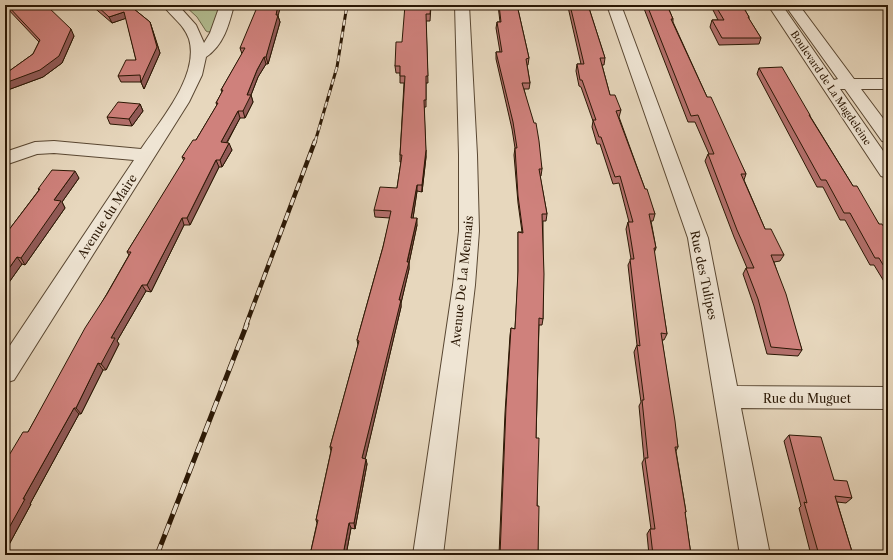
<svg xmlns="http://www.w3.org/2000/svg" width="893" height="560" viewBox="0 0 893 560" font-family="'Libre Caslon Text',serif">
<rect width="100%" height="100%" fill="#e7d7bd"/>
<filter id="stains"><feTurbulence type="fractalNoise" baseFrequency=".005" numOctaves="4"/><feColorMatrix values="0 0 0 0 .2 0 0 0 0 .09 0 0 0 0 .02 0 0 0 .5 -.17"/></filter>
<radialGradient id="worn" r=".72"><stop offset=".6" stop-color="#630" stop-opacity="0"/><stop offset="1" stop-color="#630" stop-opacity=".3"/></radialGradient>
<path fill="#b3bf93" stroke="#6e6b4c" d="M 184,5 L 221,5 L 212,31 L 208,32 L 206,31 L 197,17 Z"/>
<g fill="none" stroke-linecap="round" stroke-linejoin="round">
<defs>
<g id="minor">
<path d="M 163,5 L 178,5 L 196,25 L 204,43 L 210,33 L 220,5 L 234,5 C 229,24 224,45 206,57 L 202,75 L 189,102 L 14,380 L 5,383 L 5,353 L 134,160 L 54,153 L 37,154 L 5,165 L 5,152 L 35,142 L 54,141 L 141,149 C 160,121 200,75 189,39 C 184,24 171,17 163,5 Z"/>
<path d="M 455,5 L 469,5 L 477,155 L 479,231 L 475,285 L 443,555 L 413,555 L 453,285 L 459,231 L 459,155 Z"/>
<path d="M 607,5 L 621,5 L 708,238 L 737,386 L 888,387 L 888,409 L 741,408 L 770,555 L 740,555 L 688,238 Z"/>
<path d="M 768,5 L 782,5 L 834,80 L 838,79 L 785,5 L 799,5 L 854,79 L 888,79 L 888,89 L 861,89 L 888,125 L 888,142 L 882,141 L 845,89 L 840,89 L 888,158 L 888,178 L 881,176 Z"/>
</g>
</defs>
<use href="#minor" stroke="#594732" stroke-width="2"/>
<use href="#minor" fill="#efe5d4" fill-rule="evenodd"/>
<defs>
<path id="rail-far2" d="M 315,142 L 337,67 L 347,5"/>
<path id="rail-far1" d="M 246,325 L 315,141"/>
<path id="rail" d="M 157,555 L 247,324"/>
</defs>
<use href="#rail-far2" stroke="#2a1704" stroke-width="3"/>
<use href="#rail-far1" stroke="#2a1704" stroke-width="4.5"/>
<use href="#rail" stroke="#2a1704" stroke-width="5"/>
<use href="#rail-far2" stroke="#efe5d4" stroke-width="2" stroke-dasharray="6" stroke-linecap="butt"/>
<use href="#rail-far1" stroke="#efe5d4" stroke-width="3" stroke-dasharray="8" stroke-linecap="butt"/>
<use href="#rail" stroke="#efe5d4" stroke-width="3.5" stroke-dasharray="11" stroke-linecap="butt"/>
</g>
<g fill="#b26f6b" stroke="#2a1704">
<path d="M 5,5 L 46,5 L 74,36 L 62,63 L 43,77 L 5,91 L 5,74 L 33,54 L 39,42 L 5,6 Z"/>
<path d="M 91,5 L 129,5 L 150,22 L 160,53 L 144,89 L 141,82 L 121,82 L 118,76 L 136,60 L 126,18 L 112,23 Z"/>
<path d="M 431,5 L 430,21 L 426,21 L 428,83 L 426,83 L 426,107 L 424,107 L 426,157 L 422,192 L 417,191 L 413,218 L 417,225 L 409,263 L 409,269 L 401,303 L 401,307 L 365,459 L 367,464 L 355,529 L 351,528 L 346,555 L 310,555 L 317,523 L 316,520 L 331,451 L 330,447 L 358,345 L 357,340 L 383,247 L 390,218 L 375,217 L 374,210 L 397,188 L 401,162 L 400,162 L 400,155 L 404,83 L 400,83 L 400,73 L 396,73 L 395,66 L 402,42 Z"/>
<path d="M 498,5 L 517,5 L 529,58 L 528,65 L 527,65 L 530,83 L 529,89 L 524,89 L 542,169 L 541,176 L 540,176 L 547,214 L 546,221 L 543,221 L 543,319 L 542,325 L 539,325 L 536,438 L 538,555 L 499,555 L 505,413 L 510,335 L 511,328 L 515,329 L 518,277 L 518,232 L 522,232 L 518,203 L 514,155 L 515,148 L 512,129 L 496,59 L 496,52 L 500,52 L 496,28 L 497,22 L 500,22 Z"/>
<path d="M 568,5 L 588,5 L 605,58 L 604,65 L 602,65 L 610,95 L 621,110 L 619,117 L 645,189 L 655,214 L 653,221 L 651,221 L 656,248 L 654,253 L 667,334 L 664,340 L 662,340 L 678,447 L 676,451 L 686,512 L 685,513 L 691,555 L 649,555 L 647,534 L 650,529 L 651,529 L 642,463 L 644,459 L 639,406 L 641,402 L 634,352 L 637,345 L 628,265 L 631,259 L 626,229 L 628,222 L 629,222 L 619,183 L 613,184 L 600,144 L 597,144 L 592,127 L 593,121 L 581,87 L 579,86 L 576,71 L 577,64 L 581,64 L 568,7 Z"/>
<path d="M 643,5 L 667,5 L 673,19 L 673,22 L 707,97 L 746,174 L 744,180 L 765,229 L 784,255 L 780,261 L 774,262 L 802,350 L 798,356 L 767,354 L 754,306 L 743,274 L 746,268 L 747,268 L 734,237 L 705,161 L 708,154 L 709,154 L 695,122 L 688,122 L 643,6 Z"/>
<path d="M 714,5 L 742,5 L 749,17 L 749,19 L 761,38 L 759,44 L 719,45 L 710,27 L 712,20 L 718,20 L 713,10 Z"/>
<path d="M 278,16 L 280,22 L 268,64 L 266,64 L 258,77 L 251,95 L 253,102 L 245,118 L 240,118 L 227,143 L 232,150 L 222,167 L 219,167 L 190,225 L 184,225 L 151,292 L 146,291 L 117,341 L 119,344 L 106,370 L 103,370 L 81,414 L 79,414 L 30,504 L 31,504 L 5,552 L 28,432 L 129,255 L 127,252 L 184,161 L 182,157 L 196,140 L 217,105 L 216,103 L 222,92 L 221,90 L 242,54 L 240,48 Z"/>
<path d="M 759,68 L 810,115 L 810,116 L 853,186 L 879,224 L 888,234 L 888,288 L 874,265 L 870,265 L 845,220 L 840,220 L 823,187 L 817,187 L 757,74 Z"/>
<path d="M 140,104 L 143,111 L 132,126 L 110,124 L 107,117 Z"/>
<path d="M 79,178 L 62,202 L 65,208 L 25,265 L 22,264 L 5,288 L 5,235 L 39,190 L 38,189 Z"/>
<path d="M 789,435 L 852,498 L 846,503 L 837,502 L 853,555 L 811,555 L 799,508 L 801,506 L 784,441 Z"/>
</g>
<g fill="#915a57" stroke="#2a1704">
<path d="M 278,5 L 281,5 L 278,16 L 280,22 L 268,64 L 266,57 Z"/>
<path d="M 124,12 L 127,18 L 112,23 L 109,17 Z"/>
<path d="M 150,22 L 160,53 L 144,89 L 141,82 Z"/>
<path d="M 71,29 L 74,36 L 62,63 L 43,77 L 5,91 L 5,83 Z"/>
<path d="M 264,57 L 266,64 L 258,77 L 251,95 L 253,102 L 245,118 L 243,111 L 247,95 L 257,70 Z"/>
<path d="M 140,104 L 143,111 L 132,126 L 129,119 Z"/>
<path d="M 238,111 L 240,118 L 223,149 L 221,142 Z"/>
<path d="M 229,143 L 232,150 L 222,167 L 220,160 Z"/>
<path d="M 426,150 L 426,157 L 422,192 L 422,185 Z"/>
<path d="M 216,160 L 219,167 L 190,225 L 187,218 Z"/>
<path d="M 75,171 L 79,178 L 62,202 L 65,208 L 25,265 L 21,258 L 54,200 Z"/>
<path d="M 417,185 L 417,191 L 412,225 L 411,218 Z"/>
<path d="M 182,218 L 184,225 L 151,292 L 147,285 Z"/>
<path d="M 417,218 L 417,225 L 409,263 L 409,269 L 401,303 L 401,307 L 364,464 L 362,458 L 399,300 Z"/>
<path d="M 17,257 L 22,264 L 5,288 L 5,274 Z"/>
<path d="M 142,285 L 146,291 L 117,341 L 119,344 L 106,370 L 101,364 L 111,338 Z"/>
<path d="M 98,363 L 103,370 L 81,414 L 76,408 Z"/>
<path d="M 74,408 L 79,414 L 30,504 L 31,504 L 5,552 L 5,535 L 23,499 Z"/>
<path d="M 366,459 L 367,464 L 355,529 L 354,523 Z"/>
<path d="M 349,523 L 351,528 L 346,555 L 343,555 Z"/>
</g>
<g fill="#cf817c" stroke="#2a1704">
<path d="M 7,5 L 46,5 L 71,29 L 59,56 L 40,70 L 5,83 L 5,74 L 33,54 L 40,40 Z"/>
<path d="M 96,5 L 129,5 L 150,22 L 157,47 L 141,82 L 140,75 L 118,76 L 126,60 L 136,60 L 124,12 L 109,17 Z"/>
<path d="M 258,5 L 278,5 L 276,15 L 278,15 L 266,57 L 264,57 L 257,70 L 247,95 L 251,95 L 243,111 L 238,111 L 221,142 L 229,143 L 220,160 L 216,160 L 187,218 L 182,218 L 147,285 L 142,285 L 111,338 L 115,338 L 101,364 L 98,363 L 76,408 L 74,408 L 23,499 L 25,499 L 5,535 L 5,462 L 23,432 L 28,432 L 85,328 L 107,294 L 131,252 L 127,252 L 185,158 L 182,157 L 193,140 L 196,140 L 218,103 L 216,103 L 223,90 L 221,90 L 245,48 L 240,48 Z"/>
<path d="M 405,5 L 431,5 L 430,14 L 426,14 L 428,76 L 426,76 L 426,100 L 424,100 L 426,150 L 422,185 L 417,185 L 411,218 L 417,218 L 407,262 L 409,262 L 399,300 L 401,300 L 362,458 L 366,459 L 354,523 L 349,523 L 343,555 L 310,555 L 318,520 L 316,520 L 332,447 L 330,447 L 359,341 L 357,340 L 383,247 L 391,211 L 374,210 L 380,187 L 397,188 L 402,155 L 400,155 L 405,76 L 400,76 L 400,66 L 395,66 L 396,42 L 402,42 Z"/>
<path d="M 499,5 L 517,5 L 529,58 L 526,59 L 530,83 L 522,83 L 534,123 L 536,123 L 539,141 L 542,169 L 539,169 L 547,214 L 542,214 L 544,274 L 543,319 L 539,318 L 536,438 L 539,438 L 537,506 L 539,506 L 538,555 L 500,555 L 506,407 L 511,328 L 515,329 L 518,271 L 518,232 L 523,233 L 518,196 L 515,148 L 517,148 L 513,122 L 496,52 L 502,52 L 497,22 L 501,22 Z"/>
<path d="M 570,5 L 588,5 L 605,58 L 600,58 L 610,95 L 615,95 L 621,110 L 616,111 L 645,189 L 647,189 L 655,214 L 649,214 L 656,248 L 654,248 L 667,334 L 661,333 L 675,421 L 678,447 L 675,447 L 686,512 L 685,512 L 691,555 L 653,555 L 650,529 L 655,529 L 645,458 L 648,458 L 642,400 L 644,400 L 637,345 L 640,346 L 630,259 L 634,259 L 628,222 L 633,222 L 620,176 L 615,177 L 601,137 L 599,137 L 593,120 L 596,120 L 582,80 L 580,80 L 577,64 L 584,64 Z"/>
<path d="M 647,5 L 667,5 L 673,19 L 671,19 L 707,97 L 711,97 L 746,174 L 741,174 L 765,229 L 771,229 L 784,255 L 771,255 L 786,294 L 802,350 L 771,347 L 758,299 L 746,268 L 754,268 L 737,230 L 708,154 L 714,154 L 698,115 L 691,116 Z"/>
<path d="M 715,5 L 742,5 L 749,17 L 748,17 L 761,38 L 722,38 L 712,20 L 724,20 Z"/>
<path d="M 782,67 L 810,115 L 809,115 L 853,186 L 857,186 L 879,224 L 882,224 L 888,234 L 888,273 L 879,258 L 875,258 L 850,213 L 844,213 L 826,180 L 821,180 L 759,68 Z"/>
<path d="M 118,102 L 140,104 L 129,119 L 107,117 Z"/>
<path d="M 52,170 L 75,171 L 54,200 L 61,201 L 21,258 L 17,257 L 5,274 L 5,235 L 40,189 L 38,189 Z"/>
<path d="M 789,435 L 821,437 L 834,480 L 847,481 L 852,498 L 835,496 L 853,555 L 819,555 L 804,502 L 807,503 Z"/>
</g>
<g text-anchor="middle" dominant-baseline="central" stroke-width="3" stroke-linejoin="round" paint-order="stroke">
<g font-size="10" fill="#2a1704" stroke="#efe5d4">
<text transform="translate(831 88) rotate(56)">Boulevard de La Magdeleine</text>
</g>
<g font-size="12" fill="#2a1704" stroke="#efe5d4">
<text transform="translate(107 216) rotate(-57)">Avenue du Maire</text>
<text transform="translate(704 275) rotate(78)">Rue des Tulipes</text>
<text transform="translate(462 281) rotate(-84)">Avenue De La Mennais</text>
<text x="807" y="398">Rue du Muguet</text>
</g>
</g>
<rect width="893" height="560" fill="none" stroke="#e7d7bd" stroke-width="20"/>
<rect x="6" y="6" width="881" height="548" fill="none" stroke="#2a1704" stroke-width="2"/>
<rect x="10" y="10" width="873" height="540" fill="none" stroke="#2a1704"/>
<rect width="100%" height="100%" filter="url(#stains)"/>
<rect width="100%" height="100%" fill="url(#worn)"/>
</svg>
